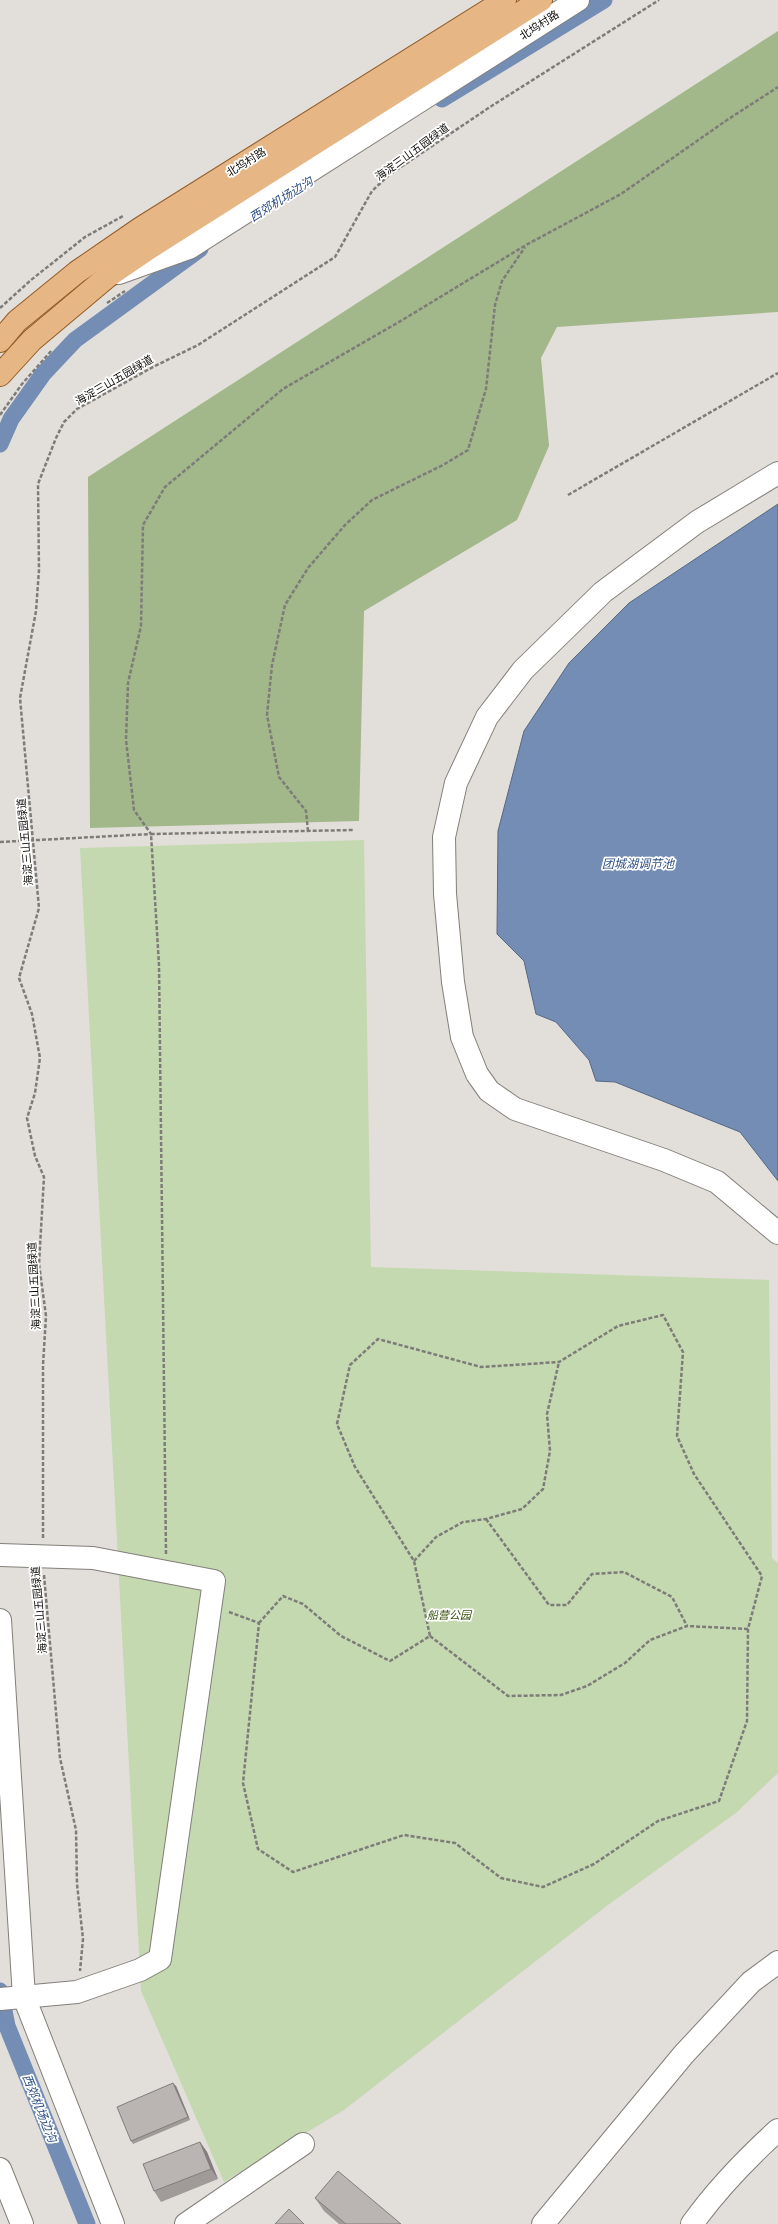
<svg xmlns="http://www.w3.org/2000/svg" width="778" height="2224" viewBox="0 0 778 2224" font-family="'Libre Baskerville','Noto Sans SC',serif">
<rect width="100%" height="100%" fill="#e2dfda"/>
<path fill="#c5d9b0" d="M 364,840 L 371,1267 L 769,1280 L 772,1558 L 778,1563 L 778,1773 L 736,1813 L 608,1905 L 344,2110 L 224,2182 L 141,1991 L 80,848 Z"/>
<path fill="#a2b78a" d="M 778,31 L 778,312 L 557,327 L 541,358 L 549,446 L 517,520 L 364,611 L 359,821 L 90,828 L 88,477 Z"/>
<path fill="#748db5" stroke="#566782" d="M 778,504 L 778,1181 L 740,1132 L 615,1082 L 596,1081 L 589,1060 L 556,1022 L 536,1014 L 524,961 L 497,934 L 498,831 L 524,731 L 569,663 L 629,603 Z"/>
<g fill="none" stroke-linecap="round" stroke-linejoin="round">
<g stroke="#748db5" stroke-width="17">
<path d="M 442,99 L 604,0"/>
<path d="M 0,444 L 11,419 L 43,374 L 75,340 L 200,249"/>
<path d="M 0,1991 L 7,2026 L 87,2224"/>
</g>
<defs>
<g id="minor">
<path d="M 119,273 L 189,248 L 578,0"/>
<path d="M 778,473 L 697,522 L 603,592 L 523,670 L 487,717 L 456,783 L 444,837 L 445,894 L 453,982 L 462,1037 L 477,1074 L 489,1091 L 515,1109 L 664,1160 L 717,1182 L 778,1233"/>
<path d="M 0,1555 L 93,1558 L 214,1581 L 160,1959 L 140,1970 L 77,1992 L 0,1999"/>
<path d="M 0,1620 L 24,1997 L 113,2224"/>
<path d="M 0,2169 L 22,2224"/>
<path d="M 186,2224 L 303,2144"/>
<path d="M 543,2224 L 684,2054 L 751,1982 L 778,1962"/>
<path d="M 692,2224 C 717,2189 746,2159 778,2130"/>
</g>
<g id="major">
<path d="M 0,341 L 17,321 L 77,272 L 141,228 L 505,0"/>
<path d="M 0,375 L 32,340 L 107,277 L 151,247 L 541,0"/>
</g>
</defs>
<use href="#minor" stroke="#827f7a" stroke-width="24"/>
<use href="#major" stroke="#915b25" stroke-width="24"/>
<g stroke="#7e7c79" stroke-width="2.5" stroke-dasharray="4 2" stroke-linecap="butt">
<path d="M 107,303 L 125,291"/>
<path d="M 0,308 L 31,280 L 85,237 L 123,216"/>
<path d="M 0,415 L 22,384 L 52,350"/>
<path d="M 568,495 L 778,373"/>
<path d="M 308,831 L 306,811 L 279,777 L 267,715 L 272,665 L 285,605 L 308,568 L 345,525 L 372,500 L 443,465 L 468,450 L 486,389 L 495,305 L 502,281 L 525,247"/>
<path d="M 0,842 L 151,834 L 134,810 L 126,740 L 128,683 L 141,626 L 143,525 L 165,487 L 283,389 L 404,319 L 526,245 L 621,194 L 727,120 L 778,87"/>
<path d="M 486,1519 L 549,1605 L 567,1605 L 592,1574 L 624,1572 L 672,1597 L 687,1626"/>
<path d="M 43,1538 L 43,1365 L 46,1316 L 39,1264 L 44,1177 L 35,1156 L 27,1118 L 35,1093 L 40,1058 L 32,1014 L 19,978 L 39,908 L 20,698 L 36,611 L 39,570 L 38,484 L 56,438 L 64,422 L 77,409 L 153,367 L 198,345 L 335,257 L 372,191 L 389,175 L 490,107 L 659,0"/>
<path d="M 166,1554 L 159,965 L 151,834 L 354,830"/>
<path d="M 414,1561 L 436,1537 L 463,1522 L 486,1519 L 522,1509 L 543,1489 L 550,1451 L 547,1414 L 559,1362"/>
<path d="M 44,1575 L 60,1758 L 76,1830 L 77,1884 L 83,1939 L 80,1971"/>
<path d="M 229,1612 L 259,1623 L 243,1783 L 258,1849 L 293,1872 L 404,1835 L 455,1843 L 501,1878 L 543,1887 L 594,1864 L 658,1821 L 719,1801 L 747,1721 L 748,1629 L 762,1576 L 694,1474 L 677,1436 L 683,1352 L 663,1315 L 618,1326 L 559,1362 L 481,1367 L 378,1339 L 350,1365 L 337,1424 L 355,1467 L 414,1561 L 430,1636 L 390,1661 L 341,1636 L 303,1604 L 283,1596 L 259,1623"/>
<path d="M 430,1636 L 508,1696 L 561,1695 L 587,1686 L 625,1663 L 650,1640 L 687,1626 L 748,1629"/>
</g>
<use href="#minor" stroke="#fff" stroke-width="22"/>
<use href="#major" stroke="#e7b685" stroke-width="22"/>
</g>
<g fill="#a09b99">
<path d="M 176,2086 L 190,2120 L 133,2144 L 131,2141 Z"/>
<path d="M 200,2142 L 207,2152 L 218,2179 L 161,2202 L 154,2191 Z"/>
<path d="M 315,2198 L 401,2224 L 339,2224 L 324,2211 Z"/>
</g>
<g fill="#827e7d">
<path d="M 173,2083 L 176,2086 L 190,2120 L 188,2117 Z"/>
<path d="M 200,2142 L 207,2152 L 218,2179 L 211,2169 Z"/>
</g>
<g fill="#bab4b2" stroke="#827e7d">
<path d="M 173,2083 L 188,2117 L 131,2141 L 117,2107 Z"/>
<path d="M 200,2142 L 211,2169 L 154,2191 L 143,2164 Z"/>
<path d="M 338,2171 L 401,2224 L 346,2224 L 315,2198 Z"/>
<path d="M 289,2209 L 304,2224 L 275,2224 Z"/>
</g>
<g text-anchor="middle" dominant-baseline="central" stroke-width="3.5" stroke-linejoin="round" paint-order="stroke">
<g font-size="11" fill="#0f0e0c" stroke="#fff">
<text transform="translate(539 25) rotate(-33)">北坞村路</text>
<text transform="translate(412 152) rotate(-36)">海淀三山五园绿道</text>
<text transform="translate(246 162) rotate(-32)">北坞村路</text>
<text transform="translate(114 380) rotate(-30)">海淀三山五园绿道</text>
<text transform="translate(25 842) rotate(-95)">海淀三山五园绿道</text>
<text transform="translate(34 1286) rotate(-93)">海淀三山五园绿道</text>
<text transform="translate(39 1610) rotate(-95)">海淀三山五园绿道</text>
</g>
<g font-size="11" font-style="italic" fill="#364f0a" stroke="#fff">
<text x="449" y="1615">船营公园</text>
</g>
<g font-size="12" font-style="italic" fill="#2d4f84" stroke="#fff">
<text transform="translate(281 199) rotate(-32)">西郊机场边沟</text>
<text x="638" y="863">团城湖调节池</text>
<text transform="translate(40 2108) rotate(68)">西郊机场边沟</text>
</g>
</g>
</svg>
